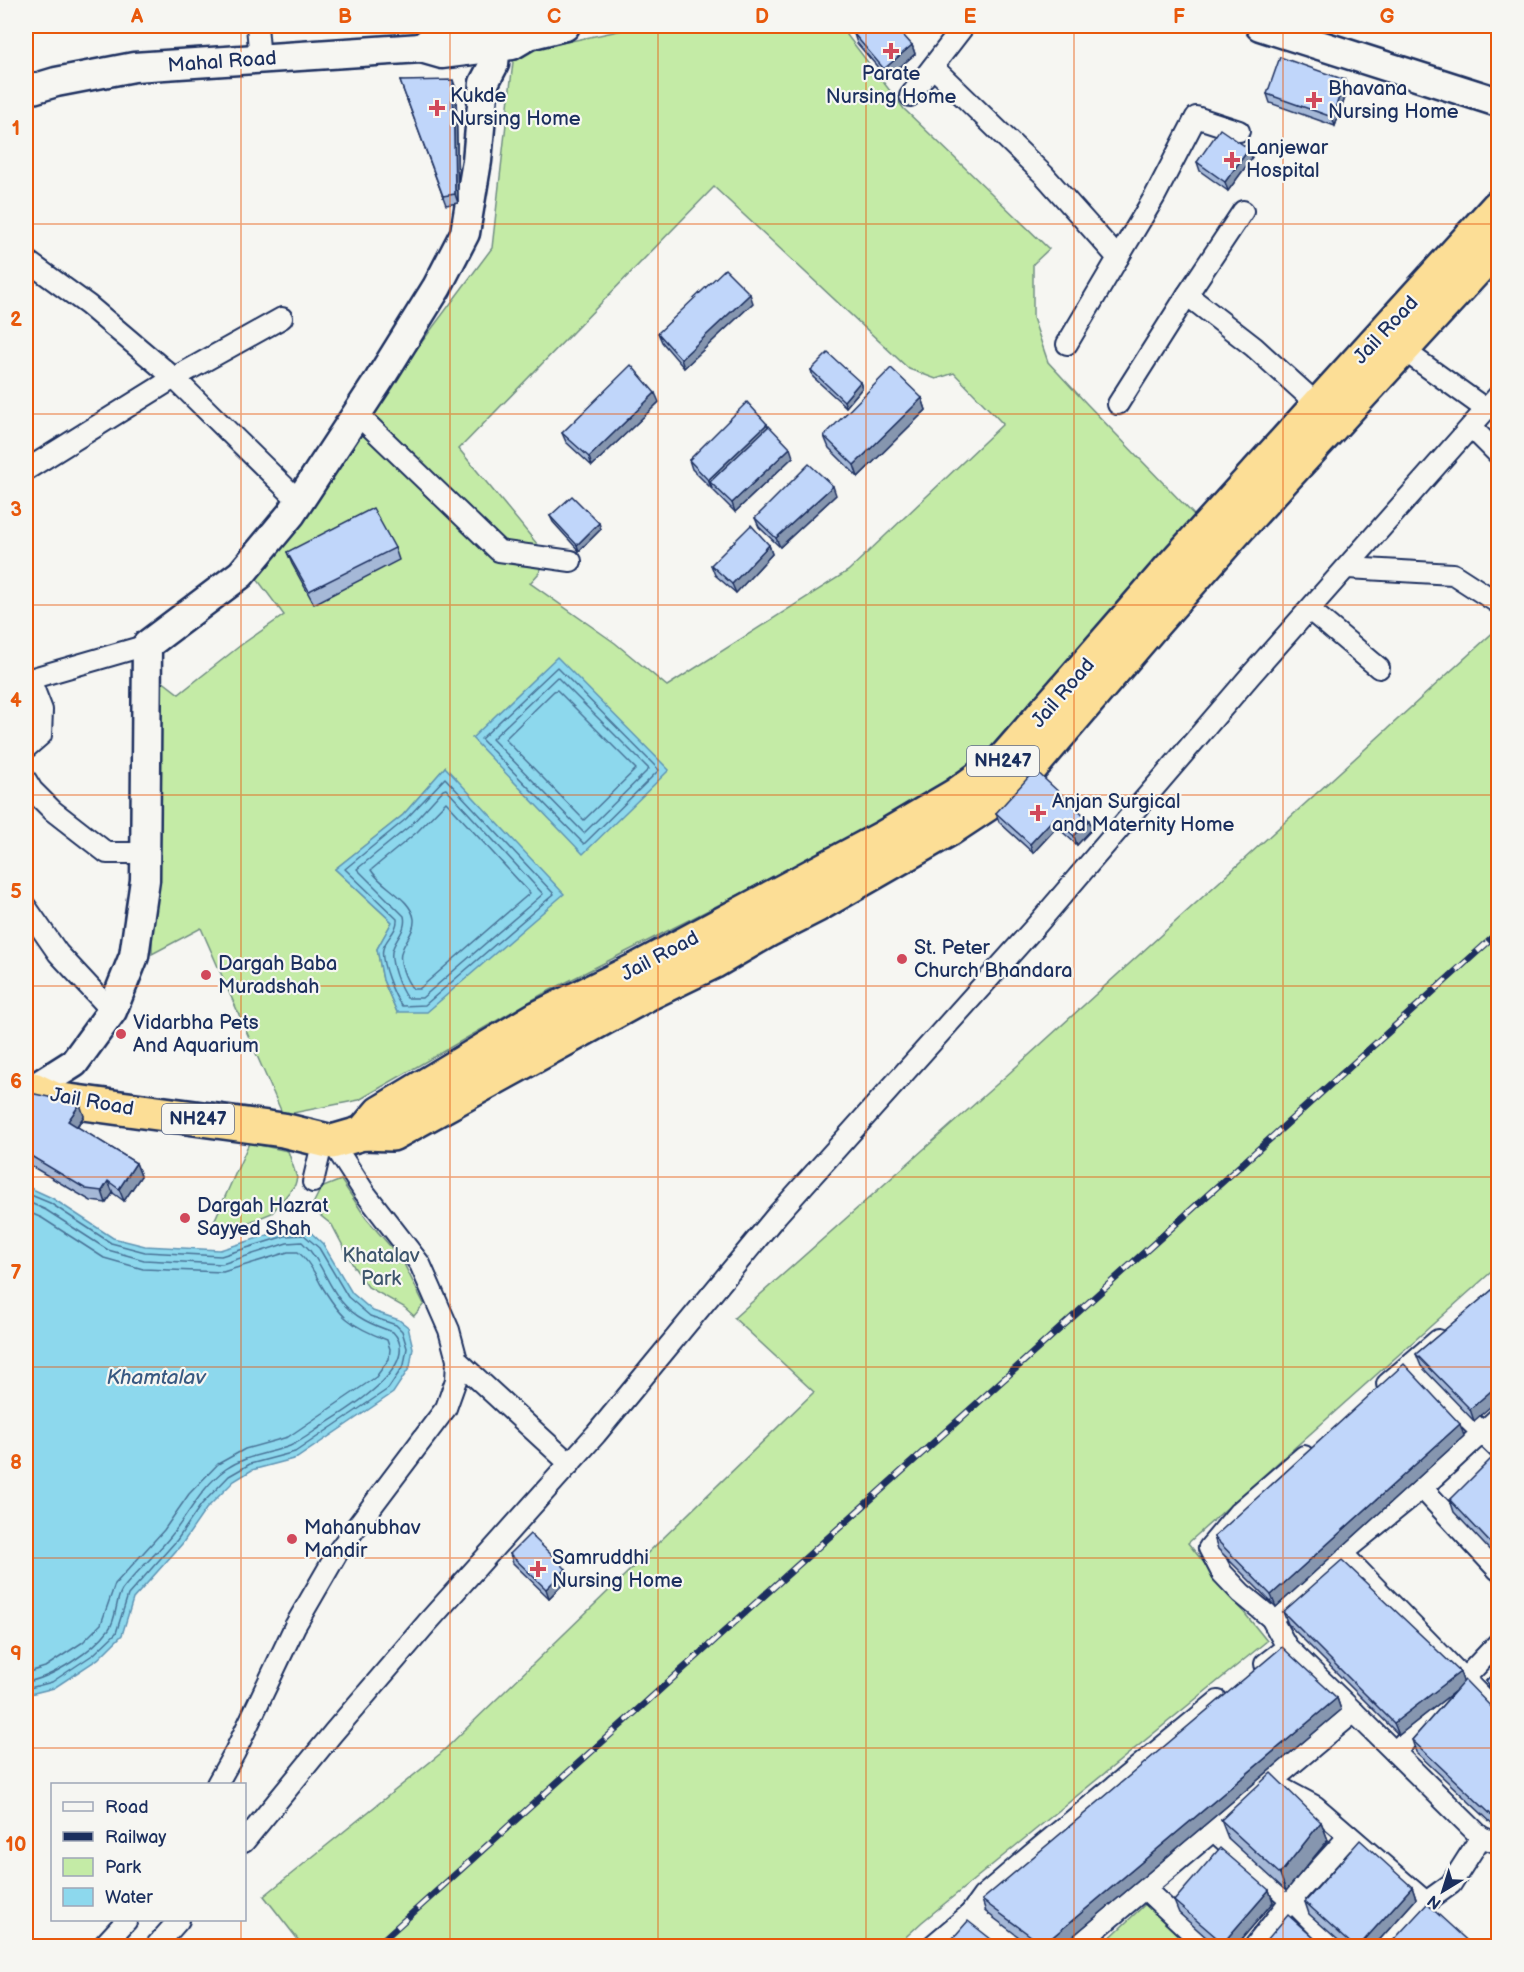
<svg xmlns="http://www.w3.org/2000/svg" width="1524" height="1972" viewBox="0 0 1524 1972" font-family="'Balsamiq Sans',sans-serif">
<rect width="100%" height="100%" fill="#f6f6f2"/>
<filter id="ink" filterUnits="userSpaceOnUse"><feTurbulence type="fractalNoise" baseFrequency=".0167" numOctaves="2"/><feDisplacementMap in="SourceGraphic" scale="12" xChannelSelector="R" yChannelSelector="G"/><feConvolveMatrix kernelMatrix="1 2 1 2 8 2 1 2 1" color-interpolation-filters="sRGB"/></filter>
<g filter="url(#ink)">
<g fill="#c4eba6" stroke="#708d82" stroke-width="1.5" fill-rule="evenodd">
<path d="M 642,26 L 840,26 L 904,109 L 1049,249 L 1033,264 L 1033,318 L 1048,362 L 1086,403 L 1195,516 L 965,776 L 756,886 L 541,995 L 359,1100 L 283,1115 L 201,928 L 152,954 L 153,674 L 179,694 L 241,645 L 284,615 L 251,571 L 492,248 L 514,53 ZM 714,187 L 909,369 L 936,379 L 954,373 L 1003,424 L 848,571 L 667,686 L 615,643 L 530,583 L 539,573 L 547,556 L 459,449 ZM 445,767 L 397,1012 L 383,980 L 377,949 L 392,922 L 335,869 L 403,815 Z"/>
<path d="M 1498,628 L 1498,1266 L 1188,1543 L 1267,1641 L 922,1922 L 896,1946 L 303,1946 L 264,1896 L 440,1754 L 814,1392 L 734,1318 L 1005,1077 Z"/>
<path d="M 249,1143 L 288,1151 L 297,1178 L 295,1185 L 272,1213 L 230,1230 L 211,1233 L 212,1226 Z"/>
<path d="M 341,1180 L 366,1218 L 402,1260 L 424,1304 L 414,1316 L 404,1307 L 368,1287 L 354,1267 L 332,1225 L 311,1208 L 321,1188 Z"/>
<path d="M 1155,1895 L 1211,1946 L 1101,1946 Z"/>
</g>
<g fill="#8dd8ed" stroke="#5f94b4" stroke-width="1.5">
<path d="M 557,657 L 669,770 L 583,854 L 472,738 Z"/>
<path d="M 445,767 L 564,894 L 427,1012 L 397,1012 L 383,980 L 377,949 L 392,922 L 335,869 L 403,815 Z"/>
<path d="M 26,1186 L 52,1198 L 113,1238 L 145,1246 L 220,1250 L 284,1230 L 306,1228 L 323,1244 L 352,1293 L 373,1311 L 399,1320 L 408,1327 L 413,1348 L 410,1367 L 393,1393 L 297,1458 L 252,1470 L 234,1481 L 206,1509 L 182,1544 L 133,1599 L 122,1635 L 98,1659 L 54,1688 L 26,1695 Z"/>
</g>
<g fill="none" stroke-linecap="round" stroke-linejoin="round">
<g stroke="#497397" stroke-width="1.5">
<path d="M 557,667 L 659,770 L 584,844 L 481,739 Z"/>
<path d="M 557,677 L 649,769 L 584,833 L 492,739 Z"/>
<path d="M 557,690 L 636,769 L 584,820 L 505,739 L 554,691 Z"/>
<path d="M 445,778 L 554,894 L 425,1005 L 402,1006 C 394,997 380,961 383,949 C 386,938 398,931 397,919 L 345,869 L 406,819 Z"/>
<path d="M 446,789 L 543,894 L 422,998 L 407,998 C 400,990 388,959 393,948 C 397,937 407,929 404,916 L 357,869 L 411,825 L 443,790 Z"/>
<path d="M 446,802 L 530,893 L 419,989 L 413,989 C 406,981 397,960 402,950 C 406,939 415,931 414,919 C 411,898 381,887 371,870 L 417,832 Z"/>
<path d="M 26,1193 L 50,1203 L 111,1243 L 145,1252 L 221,1256 L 285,1236 L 304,1235 L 319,1248 L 348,1297 L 370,1316 L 396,1325 L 402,1331 L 407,1348 L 404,1365 L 388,1389 L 295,1452 L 250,1464 L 229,1476 L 201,1505 L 177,1540 L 128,1595 L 116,1633 L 94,1654 L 52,1682 L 26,1689"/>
<path d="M 26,1201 L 46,1210 L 108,1250 L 144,1260 L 222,1264 L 287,1243 L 302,1242 C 320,1258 326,1282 341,1301 C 355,1318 373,1325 393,1332 C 424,1365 347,1410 325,1424 C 314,1431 302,1441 290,1446 C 268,1454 246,1455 226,1469 C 202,1486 189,1514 171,1536 C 156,1555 136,1571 122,1590 C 115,1601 117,1618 109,1629 C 93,1651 52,1678 26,1682"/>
<path d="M 26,1211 L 42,1218 L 104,1258 L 143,1269 L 223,1272 L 288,1252 L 298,1252 C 308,1260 314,1271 320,1283 C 340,1317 350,1326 387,1340 L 390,1349 L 389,1359 L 376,1377 L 288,1437 L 245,1449 L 218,1464 L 189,1494 L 164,1530 L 115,1584 L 101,1624 L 83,1642 L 45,1667 L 26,1673"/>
</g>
<defs>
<g id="street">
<path d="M 257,26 L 260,60"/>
<path d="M 933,67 L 1044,175 L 1118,258 L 1067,344"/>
<path d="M 910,96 L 964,26"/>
<path d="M 1118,258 L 1155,196 L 1196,117 L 1239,131"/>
<path d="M 26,260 L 88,305 L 174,378 L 299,501"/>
<path d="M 1187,295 L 1243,211"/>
<path d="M 1402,349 L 1487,410"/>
<path d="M 1118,404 L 1187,295 L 1254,347 L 1318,405"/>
<path d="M 357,414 L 499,551 L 571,561"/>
<path d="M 1472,428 L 1498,454"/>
<path d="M 26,470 L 174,378 L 282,318"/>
<path d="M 1348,568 L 1453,574 L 1498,603"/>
<path d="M 1310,610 L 1379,668"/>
<path d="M 26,680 L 147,645"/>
<path d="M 26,748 L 41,735 L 42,710 L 30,679"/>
<path d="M 26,780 L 32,790 L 53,811 L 107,853 L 145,853"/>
<path d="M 26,907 L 58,953 L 112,1011"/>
<path d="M 313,1182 L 323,1140"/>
<path d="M 457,1360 L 570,1464"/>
<path d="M 1411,1364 L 1498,1448"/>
<path d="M 1387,1384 L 1438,1340"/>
<path d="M 1498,1418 L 1422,1488 L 1498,1570"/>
<path d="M 1342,1553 L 1498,1714"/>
<path d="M 1271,1618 L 1286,1607 L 1342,1553 L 1422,1488"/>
<path d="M 1265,1664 L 1287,1647 L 1271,1618 L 1241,1593 L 1222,1573 L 1209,1548 L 1239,1512 L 1304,1456"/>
<path d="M 1354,1712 L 1481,1837 L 1451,1884 L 1426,1902 L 1388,1946"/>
<path d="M 1395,1752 L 1498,1643"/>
<path d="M 1272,1783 L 1315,1806 L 1426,1902"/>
<path d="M 217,1784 L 235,1752 L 295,1626 L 339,1550 L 446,1408 L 456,1380 L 457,1360 L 449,1330 L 420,1264 L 365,1193 L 332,1142"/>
<path d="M 1214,1831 L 1291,1900 L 1337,1946"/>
<path d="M 1481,1837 L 1498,1843"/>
<path d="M 244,1842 L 333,1733 L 427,1623 L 596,1434 L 777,1215 L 1035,927 L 1250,676 L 1498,396"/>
<path d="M 1145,1889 L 1206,1946"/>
<path d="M 970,1914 L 983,1896 L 1032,1854 L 1218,1701"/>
<path d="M 103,1946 L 127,1920"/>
<path d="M 156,1946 L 179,1920"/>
<path d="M 932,1946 L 970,1914 L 1017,1946"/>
<path d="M 1076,1946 L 1354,1712 L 1287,1647"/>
<path d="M 1255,1946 L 1291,1900 L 1349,1836"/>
</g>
<g id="secondary">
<path d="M 1260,26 L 1498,102"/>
<path d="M 421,48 L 438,35 L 472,29 L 516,28"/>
<path d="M 26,91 L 56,82 L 134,67 L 421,48 L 442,54 L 512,45 L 529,35 L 565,26"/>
<path d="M 33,1089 L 74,1063 L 112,1011 L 134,956 L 145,880 L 147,645 L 241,574 L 291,514 L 379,380 L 437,287 L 465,233 L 477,161 L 484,83 L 494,64 L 498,26"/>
</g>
<g id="highway">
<path d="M 26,1089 L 33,1089 L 54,1099 L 283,1130 L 332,1142 L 363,1133 L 392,1134 L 647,994 L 713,962 L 768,930 L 817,905 L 951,828 L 1004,793 L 1031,767 L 1155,622 L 1239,527 L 1498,245"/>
<path d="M 363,1133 L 380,1113 L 538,1018 L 640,968 L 885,837 L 955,796 L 1002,762 L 1169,570 L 1498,207"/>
</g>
</defs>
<use href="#street" stroke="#1b2f5e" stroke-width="24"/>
<use href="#secondary" stroke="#1b2f5e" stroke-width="33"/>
<use href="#highway" stroke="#1b2f5e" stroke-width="38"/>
<use href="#street" stroke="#f6f6f2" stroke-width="20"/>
<use href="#secondary" stroke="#f6f6f2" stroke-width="28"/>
<use href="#highway" stroke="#fcde96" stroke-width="33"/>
<defs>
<path id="rail" d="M 376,1946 L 1498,933"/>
</defs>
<use href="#rail" stroke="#1b2f5e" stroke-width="7"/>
<use href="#rail" stroke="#f6f6f2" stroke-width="4.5" stroke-dasharray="14" stroke-linecap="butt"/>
</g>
<g fill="#a5b8d7" stroke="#1b2f5e" stroke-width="1.5">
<path d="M 854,34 L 912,45 L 915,54 L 887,78 L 857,43 Z"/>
<path d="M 400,81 L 456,89 L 458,203 L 446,205 Z"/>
<path d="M 1348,89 L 1335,126 L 1270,103 L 1267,94 Z"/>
<path d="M 1249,149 L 1252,158 L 1228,191 L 1200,171 L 1197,162 Z"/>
<path d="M 753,303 L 684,368 L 662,342 L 658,333 Z"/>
<path d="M 811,370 L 860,382 L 862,388 L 846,407 L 813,377 Z"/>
<path d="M 922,398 L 926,410 L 858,477 L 829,448 L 824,436 Z"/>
<path d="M 659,402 L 592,466 L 566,442 L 562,433 Z"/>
<path d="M 767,424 L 768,427 L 793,457 L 735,512 L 692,469 L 689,460 Z"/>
<path d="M 836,495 L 780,547 L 759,527 L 755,518 Z"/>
<path d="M 550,516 L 601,529 L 579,551 L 553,522 Z"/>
<path d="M 769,545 L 772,554 L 736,593 L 715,575 L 711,565 Z"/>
<path d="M 395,548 L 399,560 L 314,604 L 292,564 L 287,552 Z"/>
<path d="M 996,813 L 1089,820 L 1092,829 L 1077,845 L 1057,827 L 1033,853 L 999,822 Z"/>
<path d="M 26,1092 L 84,1116 L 77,1127 L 136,1163 L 141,1176 L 124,1201 L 113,1193 L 106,1203 L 91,1201 L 26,1163 Z"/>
<path d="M 1498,1285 L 1474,1421 L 1421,1366 L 1416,1354 Z"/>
<path d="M 1464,1436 L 1276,1607 L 1218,1549 L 1214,1537 Z"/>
<path d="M 1498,1459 L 1498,1559 L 1454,1512 L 1450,1500 Z"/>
<path d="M 510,1554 L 566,1569 L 569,1578 L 549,1598 L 513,1563 Z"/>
<path d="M 1283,1612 L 1460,1672 L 1463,1682 L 1498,1714 L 1498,1829 L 1416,1752 L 1412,1740 L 1454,1692 L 1399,1735 L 1288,1624 Z"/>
<path d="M 1498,1668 L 1498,1701 L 1491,1693 L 1486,1681 Z"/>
<path d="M 1337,1698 L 1341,1710 L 1060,1947 L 1032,1947 L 986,1912 L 982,1900 Z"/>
<path d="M 1221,1820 L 1321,1822 L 1328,1840 L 1286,1891 L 1228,1838 Z"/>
<path d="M 1412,1887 L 1416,1899 L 1373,1947 L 1346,1947 L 1309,1914 L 1305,1902 Z"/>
<path d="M 1269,1890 L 1273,1902 L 1235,1947 L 1217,1947 L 1179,1913 L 1174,1901 Z"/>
</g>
<g fill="#8696af" stroke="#1b2f5e" stroke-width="1.5">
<path d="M 912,45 L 915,54 L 887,78 L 884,69 Z"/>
<path d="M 453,80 L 456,89 L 458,203 L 455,194 Z"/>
<path d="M 1345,80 L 1348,89 L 1335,126 L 1332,117 Z"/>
<path d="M 1249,149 L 1252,158 L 1228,191 L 1225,182 Z"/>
<path d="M 750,294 L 753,303 L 684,368 L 681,359 Z"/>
<path d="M 860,382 L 862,388 L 846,407 L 844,401 Z"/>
<path d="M 655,393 L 659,402 L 592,466 L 589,457 Z"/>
<path d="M 922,398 L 926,410 L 858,477 L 854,465 Z"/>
<path d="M 767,424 L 771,433 L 710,482 L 712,489 L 708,480 Z"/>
<path d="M 790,448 L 793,457 L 735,512 L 732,503 Z"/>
<path d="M 833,486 L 836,495 L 780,547 L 776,538 Z"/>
<path d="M 599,523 L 601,529 L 579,551 L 577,545 Z"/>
<path d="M 769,545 L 772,554 L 736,593 L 732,584 Z"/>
<path d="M 1054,818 L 1057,827 L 1033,853 L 1030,844 Z"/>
<path d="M 1089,820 L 1092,829 L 1077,845 L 1074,836 Z"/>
<path d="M 80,1104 L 84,1116 L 72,1133 L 68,1121 Z"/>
<path d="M 136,1163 L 141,1176 L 124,1201 L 119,1189 Z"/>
<path d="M 108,1181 L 113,1193 L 106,1203 L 102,1191 Z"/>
<path d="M 1498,1385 L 1498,1400 L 1474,1421 L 1470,1409 Z"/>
<path d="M 1460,1424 L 1464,1436 L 1276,1607 L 1271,1595 Z"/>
<path d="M 566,1569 L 569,1578 L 549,1598 L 546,1589 Z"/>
<path d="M 1460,1672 L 1464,1684 L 1399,1735 L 1394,1723 Z"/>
<path d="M 1337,1698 L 1341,1710 L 1060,1947 L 1043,1947 L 1043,1945 Z"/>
<path d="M 1321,1822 L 1328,1840 L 1286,1891 L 1280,1874 Z"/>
<path d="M 1412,1887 L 1416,1899 L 1373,1947 L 1358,1947 Z"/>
<path d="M 1269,1890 L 1273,1902 L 1235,1947 L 1224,1947 L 1223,1943 Z"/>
</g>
<g fill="#c0d6fa" stroke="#1b2f5e" stroke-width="1.5">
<path d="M 863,26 L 895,26 L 912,45 L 884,69 L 854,34 Z"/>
<path d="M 1280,57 L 1345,80 L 1332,117 L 1267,94 Z"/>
<path d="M 453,80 L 455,194 L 443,196 L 400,81 Z"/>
<path d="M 1220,129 L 1249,149 L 1225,182 L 1197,162 Z"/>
<path d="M 725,269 L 750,294 L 681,359 L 658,333 Z"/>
<path d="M 828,353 L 860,382 L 844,401 L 811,370 Z"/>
<path d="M 631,365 L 655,393 L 589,457 L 562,433 Z"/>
<path d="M 891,368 L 922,398 L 854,465 L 824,436 Z"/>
<path d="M 747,402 L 767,424 L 708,480 L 689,460 Z"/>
<path d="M 769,426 L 790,448 L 732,503 L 710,482 Z"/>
<path d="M 809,464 L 833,486 L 776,538 L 755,518 Z"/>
<path d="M 572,496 L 599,523 L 577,545 L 550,516 Z"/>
<path d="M 373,508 L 395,548 L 309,591 L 287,552 Z"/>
<path d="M 751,525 L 769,545 L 732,584 L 711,565 Z"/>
<path d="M 1035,770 L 1089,820 L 1074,836 L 1054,818 L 1030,844 L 996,813 Z"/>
<path d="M 26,1092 L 80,1104 L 68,1121 L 136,1163 L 119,1189 L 108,1181 L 102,1191 L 86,1189 L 26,1153 Z"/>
<path d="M 1498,1285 L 1498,1385 L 1470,1409 L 1416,1354 Z"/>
<path d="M 1404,1364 L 1460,1424 L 1271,1595 L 1214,1537 Z"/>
<path d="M 1495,1455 L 1498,1459 L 1498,1551 L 1450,1500 Z"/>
<path d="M 530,1534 L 566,1569 L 546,1589 L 510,1554 Z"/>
<path d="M 1342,1560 L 1460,1672 L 1394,1723 L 1283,1612 Z"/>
<path d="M 1282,1647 L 1337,1698 L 1043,1945 L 982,1900 Z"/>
<path d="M 1498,1668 L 1498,1693 L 1486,1681 Z"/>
<path d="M 1465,1680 L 1498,1714 L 1498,1821 L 1412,1740 Z"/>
<path d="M 1271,1773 L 1321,1822 L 1280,1874 L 1221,1820 Z"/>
<path d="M 1360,1840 L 1412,1887 L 1358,1947 L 1355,1947 L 1305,1902 Z"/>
<path d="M 1220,1848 L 1269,1890 L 1223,1943 L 1174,1901 Z"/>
<path d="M 1427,1904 L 1474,1947 L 1387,1947 Z"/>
<path d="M 1288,1915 L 1324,1947 L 1261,1947 Z"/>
<path d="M 968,1921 L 1001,1947 L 945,1947 Z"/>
</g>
</g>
<path fill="none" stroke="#e8590c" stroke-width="1.5" stroke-opacity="0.55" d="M 241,26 L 241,1784M 450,26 L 450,1946M 658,26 L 658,1946M 866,26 L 866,1946M 1074,26 L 1074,1946M 1283,26 L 1283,1946M 26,224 L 1498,224M 26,414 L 1498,414M 26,605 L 1498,605M 26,795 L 1498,795M 26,986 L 1498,986M 26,1177 L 1498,1177M 26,1367 L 1498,1367M 26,1558 L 1498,1558M 26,1748 L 1498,1748M 241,1920 L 241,1946"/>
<g fill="#d1495b" stroke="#f6f6f2" stroke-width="2">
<path d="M888 42h6v6h6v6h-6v6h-6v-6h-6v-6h6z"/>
<path d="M1311 91h6v6h6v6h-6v6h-6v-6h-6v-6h6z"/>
<path d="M434 99h6v6h6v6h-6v6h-6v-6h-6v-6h6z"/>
<path d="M1229 151h6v6h6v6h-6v6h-6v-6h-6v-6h6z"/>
<path d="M1035 804h6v6h6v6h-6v6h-6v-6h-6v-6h6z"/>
<circle cx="902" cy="959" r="6"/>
<circle cx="206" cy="975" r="6"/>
<circle cx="121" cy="1034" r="6"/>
<circle cx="185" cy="1218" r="6"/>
<circle cx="292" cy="1539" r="6"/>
<path d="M535 1560h6v6h6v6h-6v6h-6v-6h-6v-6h6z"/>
</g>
<g text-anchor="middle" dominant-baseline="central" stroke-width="4.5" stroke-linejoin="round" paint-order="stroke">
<g fill="#f6f6f2" stroke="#5d6b8a" stroke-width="1.5">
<rect x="967" y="746" width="72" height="30" rx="4.5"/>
<rect x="162" y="1104" width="72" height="30" rx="4.5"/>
</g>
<g font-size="18" font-weight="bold" fill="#1b2f5e">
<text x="1003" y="761">NH247</text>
<text x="198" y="1119">NH247</text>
</g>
<g font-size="20" fill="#1b2f5e" stroke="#f6f6f2">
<text transform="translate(222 62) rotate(-4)">Mahal Road</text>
<text transform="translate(1386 330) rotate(-47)">Jail Road</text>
<text transform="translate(1063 693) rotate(-49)">Jail Road</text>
<text transform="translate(660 956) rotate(-28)">Jail Road</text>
<text transform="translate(92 1102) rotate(10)">Jail Road</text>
</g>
<g font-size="20" fill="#1b2f5e" stroke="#f6f6f2" text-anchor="start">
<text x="891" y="74" text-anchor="middle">Parate<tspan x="891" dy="23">Nursing Home</tspan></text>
<text x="1328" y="89">Bhavana<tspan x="1328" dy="23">Nursing Home</tspan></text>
<text x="450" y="96">Kukde<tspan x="450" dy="23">Nursing Home</tspan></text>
<text x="1246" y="148">Lanjewar<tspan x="1246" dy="23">Hospital</tspan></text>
<text x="1052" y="802">Anjan Surgical<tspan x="1052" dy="23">and Maternity Home</tspan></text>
<text x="914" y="948">St. Peter<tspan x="914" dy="23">Church Bhandara</tspan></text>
<text x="218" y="964">Dargah Baba<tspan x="218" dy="23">Muradshah</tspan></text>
<text x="133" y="1023">Vidarbha Pets<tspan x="133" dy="23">And Aquarium</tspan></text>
<text x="197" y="1206">Dargah Hazrat<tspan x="197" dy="23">Sayyed Shah</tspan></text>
<text x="304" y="1528">Mahanubhav<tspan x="304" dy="23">Mandir</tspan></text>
<text x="552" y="1558">Samruddhi<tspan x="552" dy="23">Nursing Home</tspan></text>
</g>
<g font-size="20" fill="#3d556c" stroke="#f6f6f2">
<text x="381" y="1256">Khatalav<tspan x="381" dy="23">Park</tspan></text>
</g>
<g font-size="21" font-style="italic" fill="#385982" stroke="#f6f6f2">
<text x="156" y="1377">Khamtalav</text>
</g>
</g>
<rect width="1524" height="1972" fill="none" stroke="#f6f6f2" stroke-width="66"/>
<rect x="51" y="1783" width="195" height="138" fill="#f6f6f2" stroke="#9ea6b7" stroke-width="1.5"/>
<rect x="63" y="1802" width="30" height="9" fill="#f6f6f2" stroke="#9ea6b7" stroke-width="1.5"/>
<text x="105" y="1813" font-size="18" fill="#1b2f5e">Road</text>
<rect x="63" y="1832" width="30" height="9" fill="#1b2f5e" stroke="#9ea6b7" stroke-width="1.5"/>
<text x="105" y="1843" font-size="18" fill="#1b2f5e">Railway</text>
<rect x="63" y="1858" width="30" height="18" fill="#c4eba6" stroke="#9ea6b7" stroke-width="1.5"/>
<text x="105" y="1873" font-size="18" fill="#1b2f5e">Park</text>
<rect x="63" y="1888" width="30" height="18" fill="#8dd8ed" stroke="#9ea6b7" stroke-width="1.5"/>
<text x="105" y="1903" font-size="18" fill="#1b2f5e">Water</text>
<g transform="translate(1443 1891) rotate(218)" stroke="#f6f6f2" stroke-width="4.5" paint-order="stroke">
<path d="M0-4.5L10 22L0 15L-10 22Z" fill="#1b2f5e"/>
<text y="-9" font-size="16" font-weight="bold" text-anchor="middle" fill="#1b2f5e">N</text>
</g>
<rect x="33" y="33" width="1458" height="1906" fill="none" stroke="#e8590c" stroke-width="2"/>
<g font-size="20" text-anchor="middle" font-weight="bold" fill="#e8590c">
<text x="137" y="23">A</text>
<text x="345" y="23">B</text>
<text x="554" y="23">C</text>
<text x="762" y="23">D</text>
<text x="970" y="23">E</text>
<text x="1179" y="23">F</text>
<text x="1387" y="23">G</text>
<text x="16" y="135">1</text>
<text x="16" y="326">2</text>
<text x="16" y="516">3</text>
<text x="16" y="707">4</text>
<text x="16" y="898">5</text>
<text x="16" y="1088">6</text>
<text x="16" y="1279">7</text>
<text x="16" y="1469">8</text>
<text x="16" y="1660">9</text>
<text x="16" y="1851">10</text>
</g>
</svg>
